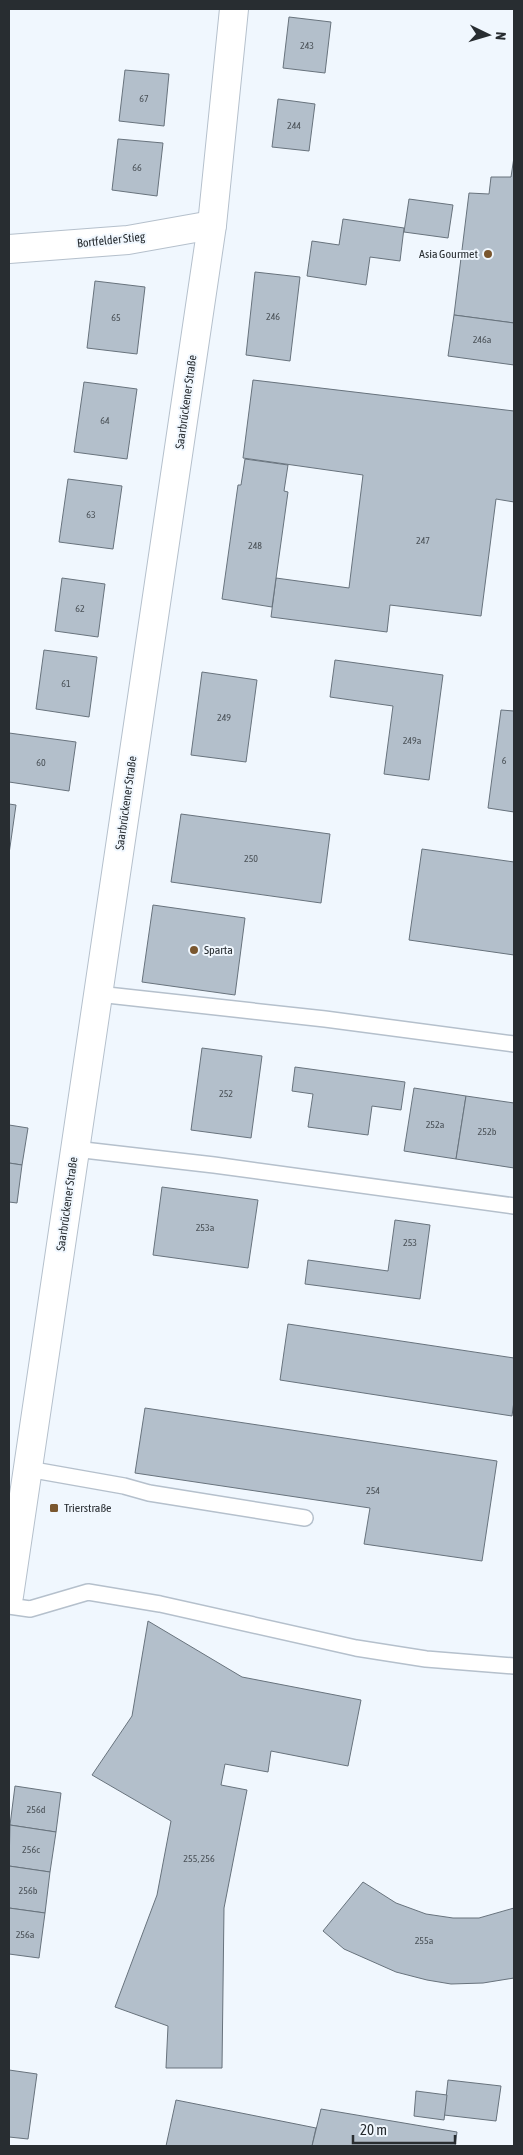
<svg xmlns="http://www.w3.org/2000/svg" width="523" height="2155" viewBox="0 0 523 2155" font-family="'Asap Condensed',sans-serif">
<rect width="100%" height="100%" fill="#f0f7fe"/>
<g fill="#b3bfcb" stroke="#68737d">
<path d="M 289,17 L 331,22 L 325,73 L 283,68 Z"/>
<path d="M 125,70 L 169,74 L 164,126 L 119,121 Z"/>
<path d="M 278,99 L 315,104 L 309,151 L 272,147 Z"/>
<path d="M 118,139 L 163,143 L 157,196 L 112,190 Z"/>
<path d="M 514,157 L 514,323 L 454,315 L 469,193 L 489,194 L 491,177 L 511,177 Z"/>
<path d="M 409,199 L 453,205 L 448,238 L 404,232 Z"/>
<path d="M 343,219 L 404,228 L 400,261 L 370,257 L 366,285 L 307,276 L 312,241 L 339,245 Z"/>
<path d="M 255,272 L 300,277 L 290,361 L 246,355 Z"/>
<path d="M 95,281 L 145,287 L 137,354 L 87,348 Z"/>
<path d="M 454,315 L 514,323 L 514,365 L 448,356 Z"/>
<path d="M 253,380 L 514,411 L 514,502 L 496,499 L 481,616 L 390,605 L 387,632 L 271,617 L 276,578 L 349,588 L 363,475 L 243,458 Z"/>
<path d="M 84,382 L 137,389 L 127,459 L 74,452 Z"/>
<path d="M 245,459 L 288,465 L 284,491 L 288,492 L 272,607 L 222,599 L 238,485 L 241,485 Z"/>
<path d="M 68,479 L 122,486 L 113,549 L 59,542 Z"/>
<path d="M 62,578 L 105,584 L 98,637 L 55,631 Z"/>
<path d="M 44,650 L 97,657 L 89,717 L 36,709 Z"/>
<path d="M 335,660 L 443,675 L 429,780 L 384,774 L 393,706 L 330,697 Z"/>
<path d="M 202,672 L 257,680 L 246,762 L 191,755 Z"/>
<path d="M 501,710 L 514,711 L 514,812 L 488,808 Z"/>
<path d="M 9,733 L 76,742 L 69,791 L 9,782 Z"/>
<path d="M 9,804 L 16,805 L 9,854 Z"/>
<path d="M 181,814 L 330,834 L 321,903 L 171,882 Z"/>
<path d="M 422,849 L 514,862 L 514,955 L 409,940 Z"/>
<path d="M 153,905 L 245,918 L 235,995 L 142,982 Z"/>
<path d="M 202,1048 L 262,1056 L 251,1138 L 191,1130 Z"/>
<path d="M 295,1067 L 405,1082 L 401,1110 L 372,1106 L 368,1135 L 308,1127 L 313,1094 L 292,1091 Z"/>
<path d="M 414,1088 L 466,1096 L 456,1159 L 404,1151 Z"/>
<path d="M 466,1096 L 514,1103 L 514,1168 L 456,1159 Z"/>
<path d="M 9,1125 L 28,1128 L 22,1165 L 9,1163 Z"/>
<path d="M 9,1163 L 22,1165 L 17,1203 L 9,1202 Z"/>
<path d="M 162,1187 L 258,1200 L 248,1268 L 153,1255 Z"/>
<path d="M 395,1220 L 430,1225 L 420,1299 L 305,1284 L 308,1260 L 388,1271 Z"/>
<path d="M 288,1324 L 514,1358 L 514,1401 L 512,1416 L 280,1380 Z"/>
<path d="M 145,1408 L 497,1461 L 482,1561 L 364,1544 L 370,1508 L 135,1473 Z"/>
<path d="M 148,1621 L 242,1677 L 361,1700 L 348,1766 L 271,1751 L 268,1772 L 225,1764 L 221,1785 L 247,1790 L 224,1908 L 222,2068 L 166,2068 L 168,2026 L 115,2007 L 157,1895 L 171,1821 L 92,1775 L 132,1716 Z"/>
<path d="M 15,1786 L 61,1793 L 56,1832 L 10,1825 Z"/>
<path d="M 10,1825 L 56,1832 L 50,1872 L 9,1866 Z"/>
<path d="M 9,1866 L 50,1872 L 45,1913 L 9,1908 Z"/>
<path d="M 363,1882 L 396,1903 L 426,1914 L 453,1918 L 479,1918 L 514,1908 L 514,1978 L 483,1983 L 451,1984 L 427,1980 L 396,1972 L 344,1949 L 323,1931 Z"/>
<path d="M 9,1908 L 45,1913 L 39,1958 L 9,1954 Z"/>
<path d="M 9,2070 L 37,2074 L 28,2139 L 9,2137 Z"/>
<path d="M 448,2080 L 501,2086 L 496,2121 L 444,2115 Z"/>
<path d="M 416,2091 L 447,2095 L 444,2120 L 414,2116 Z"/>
<path d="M 176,2100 L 316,2128 L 312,2146 L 166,2146 Z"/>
<path d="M 321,2109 L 457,2132 L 455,2146 L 312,2146 Z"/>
</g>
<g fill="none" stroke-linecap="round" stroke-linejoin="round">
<defs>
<g id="service">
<path d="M 98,994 L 325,1019 L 514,1044"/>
<path d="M 75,1149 L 214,1165 L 514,1206"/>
<path d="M 28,1469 L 124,1486 L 149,1493 L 305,1518"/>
<path d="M 9,1606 L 30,1609 L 88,1592 L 160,1604 L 356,1648 L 426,1659 L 514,1666"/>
</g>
<path id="minor" d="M 9,249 L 128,240 L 212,225"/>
<path id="tertiary" d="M 9,1596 L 212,225 L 234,9"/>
</defs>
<use href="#service" stroke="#b5c0cc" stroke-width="18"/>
<use href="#minor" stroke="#b5c0cc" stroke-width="30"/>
<use href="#tertiary" stroke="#b5c0cc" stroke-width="30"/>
<use href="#service" stroke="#fff" stroke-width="15"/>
<use href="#minor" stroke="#fff" stroke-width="28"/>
<use href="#tertiary" stroke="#fff" stroke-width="28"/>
</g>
<g fill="#7a572f" stroke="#f0f7fe" stroke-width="2">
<circle cx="488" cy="254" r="5"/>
<circle cx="194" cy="950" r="5"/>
<rect x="49" y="1503" width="10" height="10" rx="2.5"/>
</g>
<g text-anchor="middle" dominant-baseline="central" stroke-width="4" stroke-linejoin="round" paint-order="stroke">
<g font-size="10" fill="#4b5258">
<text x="307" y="45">243</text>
<text x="144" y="98">67</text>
<text x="294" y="125">244</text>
<text x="137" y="167">66</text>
<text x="273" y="316">246</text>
<text x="116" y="317">65</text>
<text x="482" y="339">246a</text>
<text x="105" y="420">64</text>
<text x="91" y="514">63</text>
<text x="423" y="540">247</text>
<text x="255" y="545">248</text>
<text x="80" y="608">62</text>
<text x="66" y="683">61</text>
<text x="224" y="717">249</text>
<text x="412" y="740">249a</text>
<text x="504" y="760">6</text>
<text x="41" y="762">60</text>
<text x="251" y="858">250</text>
<text x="226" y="1093">252</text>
<text x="435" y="1124">252a</text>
<text x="487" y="1131">252b</text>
<text x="205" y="1227">253a</text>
<text x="410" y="1242">253</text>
<text x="373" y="1490">254</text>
<text x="36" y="1809">256d</text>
<text x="31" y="1849">256c</text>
<text x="199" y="1858">255, 256</text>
<text x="28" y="1890">256b</text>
<text x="25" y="1934">256a</text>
<text x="424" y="1940">255a</text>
</g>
<g font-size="12" fill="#282d31" stroke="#f0f7fe">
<text transform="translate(111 240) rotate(-6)">Bortfelder Stieg</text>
<text transform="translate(186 402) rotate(-82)">Saarbrückener Straße</text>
<text transform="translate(126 803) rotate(-82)">Saarbrückener Straße</text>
<text transform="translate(67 1204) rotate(-82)">Saarbrückener Straße</text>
</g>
<g font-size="12" fill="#282d31" stroke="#f0f7fe" text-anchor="start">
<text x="478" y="254" text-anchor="end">Asia Gourmet</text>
<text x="204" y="950">Sparta</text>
<text x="64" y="1508">Trierstraße</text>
</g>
</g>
<rect width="523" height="2155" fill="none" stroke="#282d31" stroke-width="20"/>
<g transform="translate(488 35) rotate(95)" stroke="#f0f7fe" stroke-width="4" paint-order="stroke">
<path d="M0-4L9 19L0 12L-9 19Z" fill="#282d31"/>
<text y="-8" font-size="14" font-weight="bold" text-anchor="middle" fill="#282d31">N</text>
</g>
<path d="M353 2135v8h102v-8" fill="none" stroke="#282d31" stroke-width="2.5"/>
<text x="360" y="2135" font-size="15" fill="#282d31" stroke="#f0f7fe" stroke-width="4" paint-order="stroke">20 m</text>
</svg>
